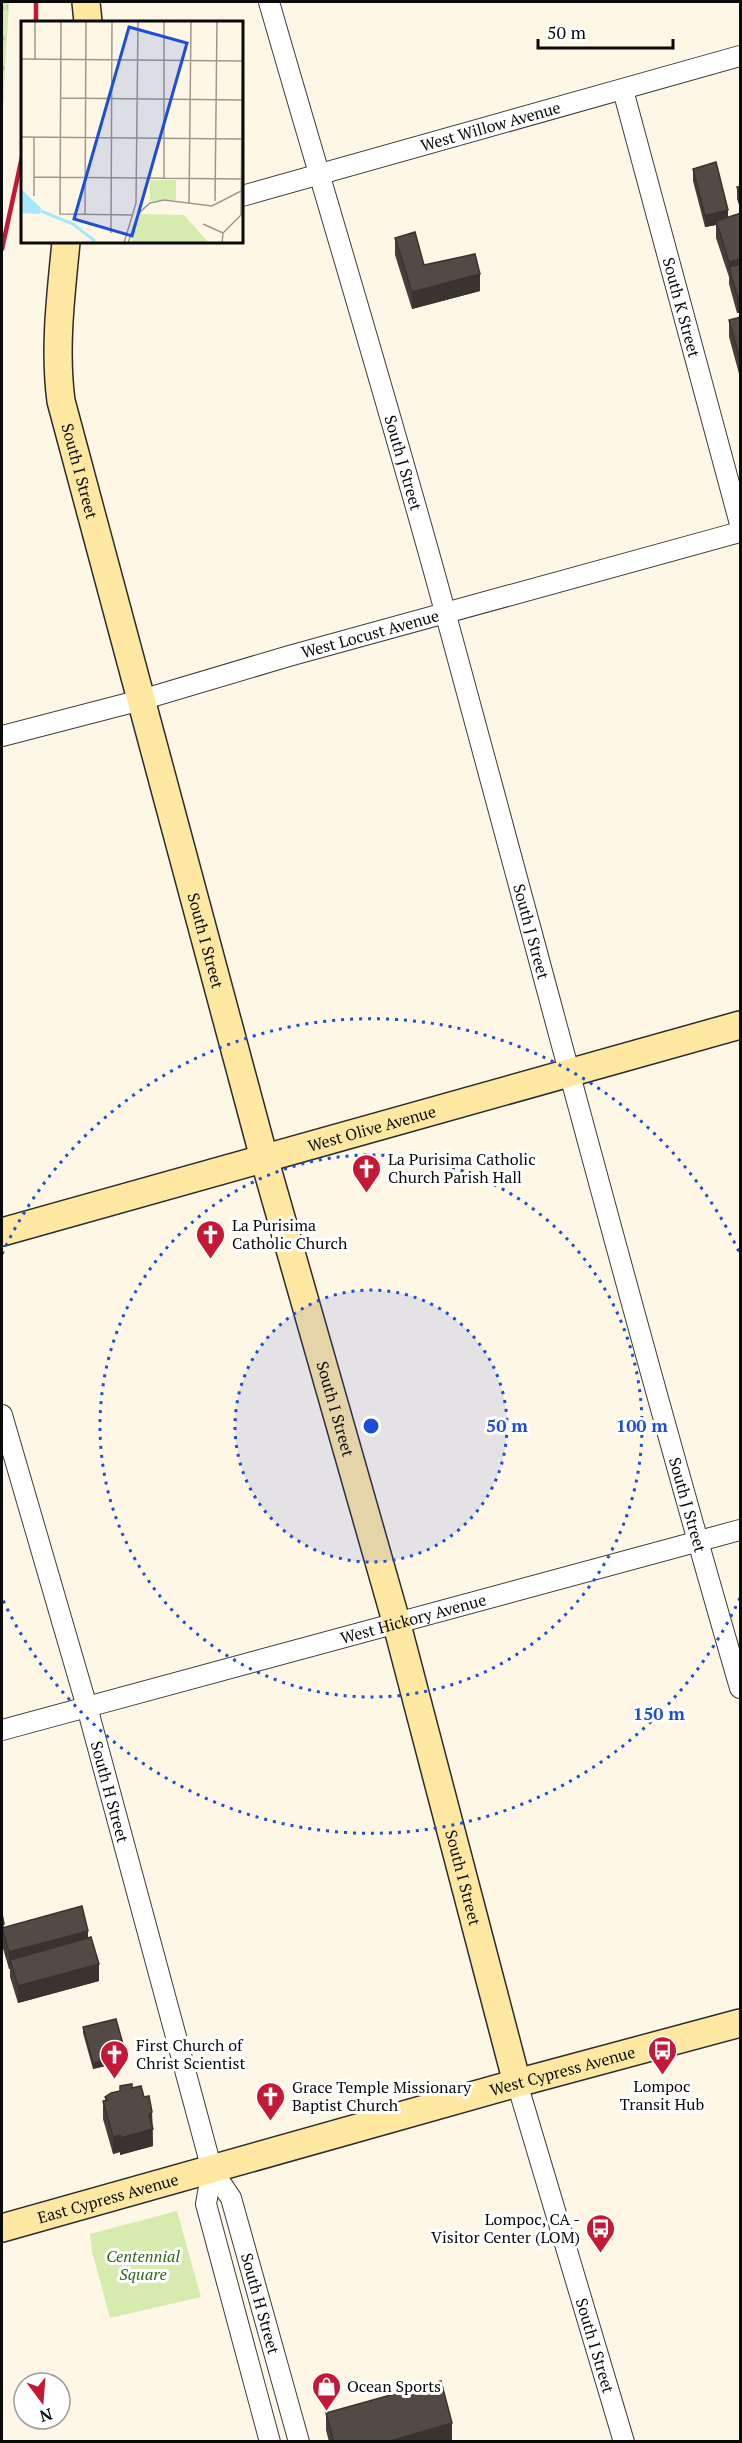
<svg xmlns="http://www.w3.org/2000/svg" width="742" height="2443" viewBox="0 0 742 2443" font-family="'PT Serif',serif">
<defs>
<pattern id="grass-tufts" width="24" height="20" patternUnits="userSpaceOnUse" patternTransform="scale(1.5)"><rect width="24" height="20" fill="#d6ecae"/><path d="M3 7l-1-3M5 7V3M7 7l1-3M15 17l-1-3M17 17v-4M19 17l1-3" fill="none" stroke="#b6c994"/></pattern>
</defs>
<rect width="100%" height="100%" fill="#fff7e6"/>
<path fill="url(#grass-tufts)" d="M 2,2 L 9,2 L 2,123 Z"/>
<path fill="#d6ecae" d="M 177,2211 L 201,2297 L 110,2318 L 92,2251 L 90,2234 Z"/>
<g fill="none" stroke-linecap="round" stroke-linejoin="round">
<defs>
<g id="street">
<path id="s1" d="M 269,2 C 328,207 391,412 447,619 C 544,975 637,1333 740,1688"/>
<path id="s2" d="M 623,90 L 740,524"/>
<path id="s3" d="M 242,196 L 740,56"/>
<path id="s4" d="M 2,736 L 141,700 L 289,656 L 740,532"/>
<path id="s5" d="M 2,1415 L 87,1707 L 212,2170 L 231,2198 L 299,2442"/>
<path id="s6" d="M 2,1730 L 740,1530"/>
<path id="s7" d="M 517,2083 L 624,2442"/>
<path d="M 212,2170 L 206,2204 L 270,2442"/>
</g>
<g id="secondary">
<path d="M 86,2 L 88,22"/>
<path id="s8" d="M 66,242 C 61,294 54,348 61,401 L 264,1158 L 396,1621 L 517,2083"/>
<path id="s9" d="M 2,1232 L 740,1025"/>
<path id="s10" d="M 2,2228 L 517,2083 L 740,2023"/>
</g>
</defs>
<use href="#street" stroke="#3d3d3d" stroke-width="22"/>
<use href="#secondary" stroke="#2c2c2c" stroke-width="30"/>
<use href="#street" stroke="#fff" stroke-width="20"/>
<use href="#secondary" stroke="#ffe8a1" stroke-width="27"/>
<g stroke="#c41837" stroke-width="4.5">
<path d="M 36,22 L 36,2"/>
<path d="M 2,249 L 22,157"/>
</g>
</g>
<g fill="#473f3b">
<path d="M 693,169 L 728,217 L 741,214 L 741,313 L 737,313 L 729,284 L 729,277 L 716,238 L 716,225 L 705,227 L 693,181 Z"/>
<path d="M 741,186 L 741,211 L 737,199 L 737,187 Z"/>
<path d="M 395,238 L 424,265 L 480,291 L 412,309 L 395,255 Z"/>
<path d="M 741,317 L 741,381 L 729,337 L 729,320 Z"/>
<path d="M 2,1914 L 4,1928 L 88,1938 L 99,1981 L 18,2003 L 10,1977 L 10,1969 L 9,1969 L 2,1945 Z"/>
<path d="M 83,2027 L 126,2061 L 93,2069 L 83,2033 Z"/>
<path d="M 132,2088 L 152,2112 L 153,2146 L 120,2155 L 120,2152 L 113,2154 L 103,2119 L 103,2101 L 105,2101 L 105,2097 Z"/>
<path d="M 326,2413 L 452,2440 L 448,2442 L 329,2442 L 326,2430 Z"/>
</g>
<g fill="#3a3330">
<path d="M 728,210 L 728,221 L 716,221 L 716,225 L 705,227 L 705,216 Z"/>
<path d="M 741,259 L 741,276 L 729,270 L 729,262 Z"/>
<path d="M 480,274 L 480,291 L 412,309 L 412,292 Z"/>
<path d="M 741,295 L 741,313 L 737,313 L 737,296 Z"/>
<path d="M 88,1931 L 88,1948 L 10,1960 L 10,1969 L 9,1969 L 9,1952 Z"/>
<path d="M 99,1964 L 99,1981 L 18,2003 L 18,1986 Z"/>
<path d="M 126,2055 L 126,2061 L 93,2069 L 93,2063 Z"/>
<path d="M 152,2112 L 153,2146 L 120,2155 L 120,2138 Z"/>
<path d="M 120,2135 L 120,2152 L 113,2154 L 113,2137 Z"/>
<path d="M 452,2423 L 452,2440 L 448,2442 L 387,2442 Z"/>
</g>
<g fill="#534945" stroke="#3a3330" stroke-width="1.5">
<path d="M 716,162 L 728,210 L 705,216 L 693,169 Z"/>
<path d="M 741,186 L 741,199 L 737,187 Z"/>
<path d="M 741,213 L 741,259 L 729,262 L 716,221 Z"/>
<path d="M 415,232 L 424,265 L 475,254 L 480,274 L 412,292 L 395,238 Z"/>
<path d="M 741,264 L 741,295 L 737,296 L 729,267 Z"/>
<path d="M 741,317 L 741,364 L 729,320 Z"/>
<path d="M 82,1906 L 88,1931 L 9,1952 L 2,1928 Z"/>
<path d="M 2,1914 L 4,1924 L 2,1925 Z"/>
<path d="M 91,1937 L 99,1964 L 18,1986 L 10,1960 Z"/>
<path d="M 116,2019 L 126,2055 L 93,2063 L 83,2027 Z"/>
<path d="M 132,2084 L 132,2088 L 141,2086 L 144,2097 L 149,2096 L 152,2112 L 149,2115 L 153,2129 L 120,2138 L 120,2135 L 113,2137 L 103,2101 L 108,2100 L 105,2097 L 111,2093 L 120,2091 L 120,2086 Z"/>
<path d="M 441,2381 L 452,2423 L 387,2442 L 334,2442 L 326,2413 Z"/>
</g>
<circle cx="371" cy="1426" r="136" fill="#1d4ed8" fill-opacity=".12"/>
<g fill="none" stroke="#1d4ed8" stroke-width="3" stroke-dasharray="3 6">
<circle cx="371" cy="1426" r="136"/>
<circle cx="371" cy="1426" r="271"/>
<path d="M740 1598A407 407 0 0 1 2 1598M2 1254A407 407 0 0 1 740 1254"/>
</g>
<defs>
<symbol id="church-pin" viewBox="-11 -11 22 30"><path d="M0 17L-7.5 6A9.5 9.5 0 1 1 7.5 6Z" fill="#c41837" stroke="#fff"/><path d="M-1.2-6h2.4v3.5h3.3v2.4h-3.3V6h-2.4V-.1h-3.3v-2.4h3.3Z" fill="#fff"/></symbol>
<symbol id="bus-pin" viewBox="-11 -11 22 30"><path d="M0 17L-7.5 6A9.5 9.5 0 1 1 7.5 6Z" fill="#c41837" stroke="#fff"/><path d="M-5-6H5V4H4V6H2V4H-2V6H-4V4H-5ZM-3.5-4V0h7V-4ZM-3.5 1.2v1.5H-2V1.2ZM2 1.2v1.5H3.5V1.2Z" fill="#fff"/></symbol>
<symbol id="shop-pin" viewBox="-11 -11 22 30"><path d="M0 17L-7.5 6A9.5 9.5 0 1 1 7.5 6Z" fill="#c41837" stroke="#fff"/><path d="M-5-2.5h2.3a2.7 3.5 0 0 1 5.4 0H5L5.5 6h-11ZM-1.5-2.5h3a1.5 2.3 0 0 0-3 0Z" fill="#fff"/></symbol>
</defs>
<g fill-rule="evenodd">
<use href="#church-pin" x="350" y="1152" width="33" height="45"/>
<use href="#church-pin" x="194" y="1218" width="33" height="45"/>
<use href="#bus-pin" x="646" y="2034" width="33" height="45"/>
<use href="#church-pin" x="98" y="2038" width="33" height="45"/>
<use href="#church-pin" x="254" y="2080" width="33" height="45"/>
<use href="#bus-pin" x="584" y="2212" width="33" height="45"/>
<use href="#shop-pin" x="310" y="2370" width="33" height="45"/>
</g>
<g text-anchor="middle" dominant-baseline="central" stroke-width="6" stroke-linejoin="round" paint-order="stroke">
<g font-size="16" fill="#0a0a0a" stroke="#fff">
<text stroke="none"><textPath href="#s3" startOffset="258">West Willow Avenue</textPath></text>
<text stroke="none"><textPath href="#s2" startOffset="225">South K Street</textPath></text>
<text stroke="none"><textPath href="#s1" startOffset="480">South J Street</textPath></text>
<text stroke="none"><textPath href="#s8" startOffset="232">South I Street</textPath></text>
<text stroke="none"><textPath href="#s4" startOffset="382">West Locust Avenue</textPath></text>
<text stroke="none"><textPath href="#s1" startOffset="966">South J Street</textPath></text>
<text stroke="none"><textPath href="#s8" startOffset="718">South I Street</textPath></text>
<text stroke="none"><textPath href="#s9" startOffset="384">West Olive Avenue</textPath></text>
<text stroke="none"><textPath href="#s8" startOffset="1204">South I Street</textPath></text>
<text stroke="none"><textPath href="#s1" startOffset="1560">South J Street</textPath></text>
<text stroke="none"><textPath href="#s6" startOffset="426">West Hickory Avenue</textPath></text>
<text stroke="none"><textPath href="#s5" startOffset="392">South H Street</textPath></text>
<text stroke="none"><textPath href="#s8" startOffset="1690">South I Street</textPath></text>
<text stroke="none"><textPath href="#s10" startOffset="582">West Cypress Avenue</textPath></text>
<text stroke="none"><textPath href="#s10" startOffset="110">East Cypress Avenue</textPath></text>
<text stroke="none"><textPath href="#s5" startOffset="927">South H Street</textPath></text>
<text stroke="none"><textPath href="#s7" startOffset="274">South I Street</textPath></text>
</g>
<g font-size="16" fill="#0a0a0a" stroke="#fff" text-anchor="start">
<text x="388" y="1159">La Purisima Catholic<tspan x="388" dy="18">Church Parish Hall</tspan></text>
<text x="232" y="1225">La Purisima<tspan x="232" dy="18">Catholic Church</tspan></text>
<text x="136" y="2045">First Church of<tspan x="136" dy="18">Christ Scientist</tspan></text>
<text x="662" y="2086" text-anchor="middle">Lompoc<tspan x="662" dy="18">Transit Hub</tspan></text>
<text x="292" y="2087">Grace Temple Missionary<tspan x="292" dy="18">Baptist Church</tspan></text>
<text x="580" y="2219" text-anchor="end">Lompoc, CA -<tspan x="580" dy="18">Visitor Center (LOM)</tspan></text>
<text x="347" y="2386">Ocean Sports</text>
</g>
<g font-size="16" font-style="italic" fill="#316516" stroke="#fff">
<text x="143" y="2256">Centennial<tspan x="143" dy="18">Square</tspan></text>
</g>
</g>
<g transform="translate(21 21)">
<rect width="222" height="222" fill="#fff7e6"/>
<path d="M 119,193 L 163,194 L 188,222 L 110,222 Z" fill="#d6ecae"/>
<path d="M 129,159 L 155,159 L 155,179 L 129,180 Z" fill="#d6ecae"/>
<path d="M 0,168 L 20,187 L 19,193 L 0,192 Z" fill="#a6e7fb"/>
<path fill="none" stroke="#a6e7fb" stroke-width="3" d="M 20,190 L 52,203 L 74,220"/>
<path fill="none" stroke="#9d988e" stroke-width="1.5" d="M 40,0 L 39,193 L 111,194M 0,38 L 221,40M 14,38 L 14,0M 39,77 L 221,79M 0,116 L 221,118M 13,156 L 222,158M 143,157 L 143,0M 13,175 L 13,116M 194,180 L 196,0M 168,182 L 170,0M 64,194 L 65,0M 182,203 L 202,212M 90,212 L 91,0M 103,222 L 115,182 L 117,0M 107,222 L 117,193 L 129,182 L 143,179 L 191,185 L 222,169M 201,222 L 202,212 L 220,194 L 222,0"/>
<path fill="#1d4ed8" fill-opacity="0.15" stroke="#1d4ed8" stroke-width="3" d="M 108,6 L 166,22 L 111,215 L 53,198 Z"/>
<rect width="222" height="222" fill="none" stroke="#0a0a0a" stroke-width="3"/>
</g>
<circle cx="371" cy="1426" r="9" fill="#1d4ed8" stroke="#fff" stroke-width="3"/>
<g font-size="18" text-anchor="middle" font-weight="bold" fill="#1d4ed8" stroke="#fff" stroke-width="6" stroke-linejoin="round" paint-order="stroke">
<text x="507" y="1432">50 m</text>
<text x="642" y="1432">100 m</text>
<text x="659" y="1720">150 m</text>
</g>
<rect width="742" height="2443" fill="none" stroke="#0a0a0a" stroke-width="6"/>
<g transform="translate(42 2401) rotate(164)"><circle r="28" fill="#ffffff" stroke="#9d9d9d" stroke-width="1.5"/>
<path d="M0-4.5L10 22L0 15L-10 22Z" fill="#c41837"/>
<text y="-9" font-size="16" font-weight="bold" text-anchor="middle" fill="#0a0a0a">N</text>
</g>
<path d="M538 39v9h135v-9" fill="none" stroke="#0a0a0a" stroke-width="3"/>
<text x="547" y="39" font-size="18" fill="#0a0a0a" stroke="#ffffff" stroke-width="4.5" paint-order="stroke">50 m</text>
</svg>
